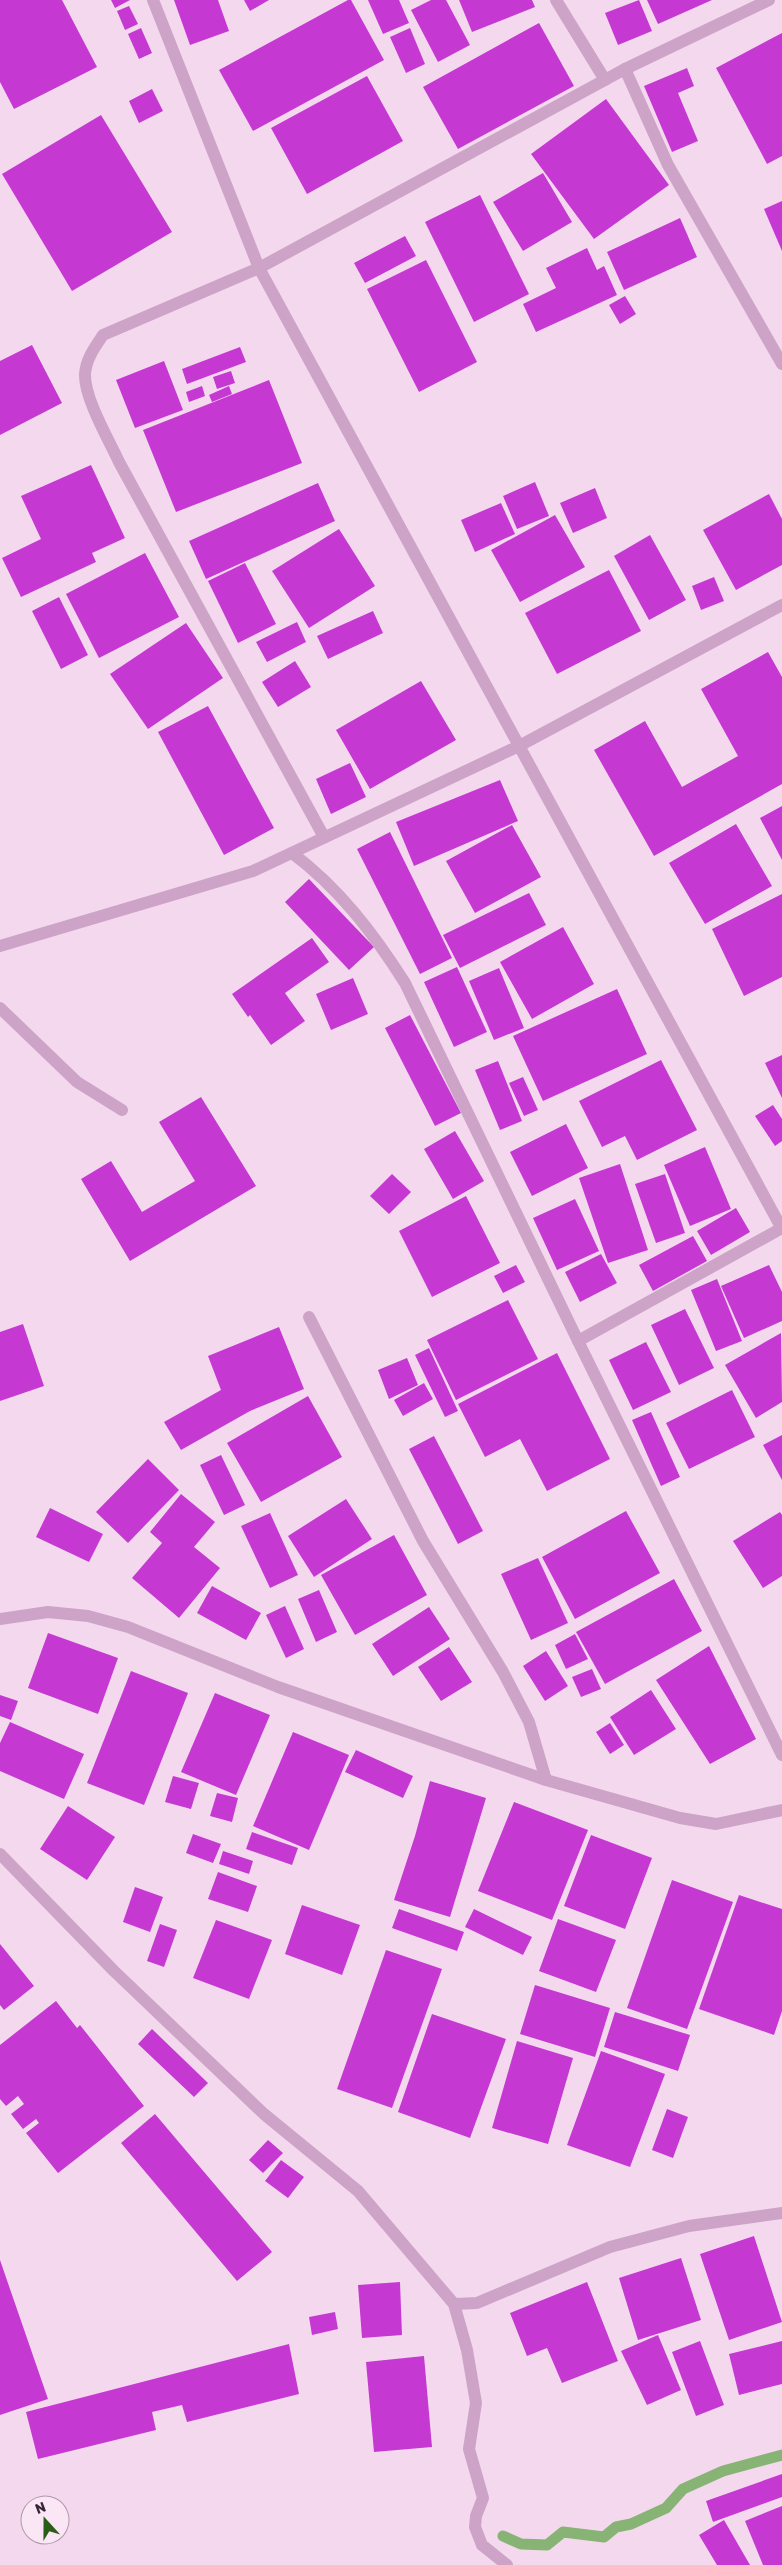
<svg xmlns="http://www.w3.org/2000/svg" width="782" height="2565" viewBox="0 0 782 2565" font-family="Rubik,sans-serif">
<rect width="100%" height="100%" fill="#f4d9ee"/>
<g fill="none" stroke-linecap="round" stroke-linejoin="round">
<path stroke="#87b475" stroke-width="11" d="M 503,2536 L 521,2544 L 547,2545 L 563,2532 L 604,2537 L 616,2527 L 631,2524 L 666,2508 L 683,2489 L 723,2471 L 782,2455"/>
</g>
<g fill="#c539d2">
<path d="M 0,0 L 62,0 L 97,67 L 14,109 L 0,82 Z"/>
<path d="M 111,0 L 130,0 L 115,8 Z"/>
<path d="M 174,0 L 218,0 L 229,31 L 190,45 Z"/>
<path d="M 244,0 L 269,0 L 250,11 Z"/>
<path d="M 348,0 L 351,0 L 384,60 L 253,131 L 219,70 Z"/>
<path d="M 368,0 L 399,0 L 409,23 L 383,34 Z"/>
<path d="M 431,0 L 446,0 L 470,45 L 438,62 L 411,10 Z"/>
<path d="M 459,0 L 532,0 L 535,7 L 472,32 Z"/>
<path d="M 639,0 L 652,31 L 618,45 L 605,13 Z"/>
<path d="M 647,0 L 712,0 L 658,24 Z"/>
<path d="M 129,6 L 138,24 L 125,30 L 117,11 Z"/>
<path d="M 539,23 L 574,86 L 458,149 L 423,87 Z"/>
<path d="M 141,28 L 152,53 L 139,59 L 128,34 Z"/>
<path d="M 410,28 L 425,64 L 406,73 L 390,37 Z"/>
<path d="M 782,33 L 782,156 L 767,164 L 716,68 Z"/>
<path d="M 687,68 L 694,86 L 678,93 L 698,141 L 672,152 L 644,86 Z"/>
<path d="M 367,76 L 403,141 L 307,194 L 271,128 Z"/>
<path d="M 152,89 L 163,111 L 139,123 L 129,101 Z"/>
<path d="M 606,99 L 669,185 L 594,239 L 531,154 Z"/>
<path d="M 101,115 L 172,232 L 72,291 L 2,174 Z"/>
<path d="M 543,173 L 572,222 L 523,251 L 493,202 Z"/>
<path d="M 480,195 L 529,294 L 474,322 L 425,222 Z"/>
<path d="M 782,201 L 782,251 L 764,209 Z"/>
<path d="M 680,218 L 697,257 L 624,290 L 607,252 Z"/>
<path d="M 405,236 L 416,256 L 365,283 L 354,263 Z"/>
<path d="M 587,248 L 597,270 L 604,266 L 617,295 L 536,332 L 523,304 L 556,288 L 546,268 Z"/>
<path d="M 426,260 L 477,362 L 419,392 L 367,289 Z"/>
<path d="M 625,296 L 636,314 L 620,324 L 609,305 Z"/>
<path d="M 32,345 L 62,403 L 0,435 L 0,361 Z"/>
<path d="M 240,347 L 246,362 L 187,384 L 182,369 Z"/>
<path d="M 164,361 L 183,410 L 135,428 L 116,380 Z"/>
<path d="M 231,371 L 235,383 L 217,389 L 213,377 Z"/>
<path d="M 269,380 L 302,463 L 176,512 L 143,430 Z"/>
<path d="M 202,386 L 205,396 L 189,402 L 186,392 Z"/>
<path d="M 229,386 L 232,394 L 212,402 L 209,395 Z"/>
<path d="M 91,465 L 125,538 L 92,553 L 96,562 L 21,597 L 2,558 L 41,539 L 21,496 Z"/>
<path d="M 535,482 L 549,516 L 517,529 L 503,496 Z"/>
<path d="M 318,483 L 335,521 L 206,579 L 189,541 Z"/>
<path d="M 595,488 L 607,518 L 573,533 L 560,503 Z"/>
<path d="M 769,494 L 782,519 L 782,565 L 736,590 L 703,530 Z"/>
<path d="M 501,503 L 515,534 L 475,552 L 461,520 Z"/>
<path d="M 555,515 L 585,567 L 520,602 L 491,550 Z"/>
<path d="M 339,529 L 375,586 L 309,628 L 272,571 Z"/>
<path d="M 650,535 L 686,600 L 649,620 L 614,556 Z"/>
<path d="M 145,553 L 179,617 L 99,658 L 66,594 Z"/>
<path d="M 245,563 L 276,624 L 238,643 L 208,581 Z"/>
<path d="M 609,570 L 641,631 L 557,674 L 525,613 Z"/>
<path d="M 714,577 L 724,601 L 701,610 L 692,586 Z"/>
<path d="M 59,597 L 88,655 L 61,669 L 32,611 Z"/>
<path d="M 373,611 L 383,633 L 328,659 L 317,636 Z"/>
<path d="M 297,622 L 306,642 L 267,662 L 256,642 Z"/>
<path d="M 186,623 L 223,678 L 148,729 L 110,674 Z"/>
<path d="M 768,652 L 782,677 L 782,784 L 654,856 L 594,750 L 645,721 L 682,787 L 738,756 L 701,689 Z"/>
<path d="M 295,661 L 311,687 L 278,707 L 262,682 Z"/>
<path d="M 421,681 L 456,740 L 370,789 L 336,730 Z"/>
<path d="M 208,706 L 274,828 L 224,855 L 158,732 Z"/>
<path d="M 350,763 L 366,797 L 331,814 L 316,779 Z"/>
<path d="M 500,780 L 518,821 L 414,866 L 396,822 Z"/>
<path d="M 782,806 L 782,860 L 760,818 Z"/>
<path d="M 736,824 L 772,886 L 705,924 L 669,863 Z"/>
<path d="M 512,825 L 541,877 L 475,913 L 446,861 Z"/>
<path d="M 390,832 L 452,958 L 420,974 L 357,849 Z"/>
<path d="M 309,879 L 374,947 L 349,970 L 285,902 Z"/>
<path d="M 529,893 L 546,925 L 460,968 L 443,935 Z"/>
<path d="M 782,894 L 782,977 L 744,996 L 712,929 Z"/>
<path d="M 563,927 L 594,984 L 532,1019 L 500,962 Z"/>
<path d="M 312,938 L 329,962 L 285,993 L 305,1021 L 271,1045 L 250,1015 L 248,1017 L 232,994 Z"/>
<path d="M 457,967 L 487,1032 L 454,1047 L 424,982 Z"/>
<path d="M 499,968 L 524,1028 L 494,1040 L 469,981 Z"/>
<path d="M 353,978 L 368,1014 L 331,1030 L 316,994 Z"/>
<path d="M 617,989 L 647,1054 L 543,1101 L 513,1036 Z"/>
<path d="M 410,1015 L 461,1113 L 435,1126 L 385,1028 Z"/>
<path d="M 782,1055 L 782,1098 L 765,1063 Z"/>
<path d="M 661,1060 L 697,1130 L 637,1160 L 625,1136 L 602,1147 L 579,1101 Z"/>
<path d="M 498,1061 L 522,1121 L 500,1130 L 475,1070 Z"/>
<path d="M 523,1077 L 538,1110 L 524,1116 L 509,1083 Z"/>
<path d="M 201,1097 L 256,1186 L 130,1261 L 81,1179 L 111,1161 L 142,1212 L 195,1181 L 159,1122 Z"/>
<path d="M 773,1105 L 782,1119 L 782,1141 L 775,1146 L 755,1116 Z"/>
<path d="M 566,1124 L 588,1168 L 532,1196 L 510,1152 Z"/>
<path d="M 455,1131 L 484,1181 L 453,1199 L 424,1149 Z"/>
<path d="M 705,1147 L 731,1209 L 690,1226 L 664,1165 Z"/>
<path d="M 620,1164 L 648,1250 L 608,1263 L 579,1178 Z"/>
<path d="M 392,1174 L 411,1192 L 389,1214 L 370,1196 Z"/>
<path d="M 665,1174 L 685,1233 L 656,1243 L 635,1184 Z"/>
<path d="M 466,1196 L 500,1263 L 432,1297 L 399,1231 Z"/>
<path d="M 575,1199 L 599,1251 L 557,1270 L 533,1218 Z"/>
<path d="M 736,1208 L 750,1232 L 711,1255 L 697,1231 Z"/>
<path d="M 693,1236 L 707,1261 L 653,1291 L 639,1265 Z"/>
<path d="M 601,1254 L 617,1283 L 580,1302 L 565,1272 Z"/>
<path d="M 516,1265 L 525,1282 L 503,1293 L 494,1276 Z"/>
<path d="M 769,1265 L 782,1292 L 782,1321 L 744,1338 L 721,1286 Z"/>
<path d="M 717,1279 L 742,1341 L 716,1351 L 691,1290 Z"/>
<path d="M 508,1300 L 538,1359 L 456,1400 L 427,1340 Z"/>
<path d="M 685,1309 L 714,1368 L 679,1385 L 651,1325 Z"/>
<path d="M 23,1324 L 44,1386 L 0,1401 L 0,1332 Z"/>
<path d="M 279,1327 L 304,1389 L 250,1411 L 181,1450 L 164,1422 L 221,1390 L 208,1356 Z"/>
<path d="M 781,1333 L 782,1402 L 756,1418 L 725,1365 Z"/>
<path d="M 646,1342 L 671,1392 L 633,1410 L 609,1360 Z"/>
<path d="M 429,1348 L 458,1411 L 445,1417 L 415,1355 Z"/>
<path d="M 557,1353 L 610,1459 L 547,1491 L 520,1439 L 485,1457 L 458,1404 Z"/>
<path d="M 407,1358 L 418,1385 L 389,1399 L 378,1370 Z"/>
<path d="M 424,1383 L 433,1399 L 403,1416 L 394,1400 Z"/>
<path d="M 732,1390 L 755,1437 L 689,1469 L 666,1423 Z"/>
<path d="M 308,1396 L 342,1457 L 261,1502 L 227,1443 Z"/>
<path d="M 651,1412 L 680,1477 L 661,1486 L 632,1420 Z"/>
<path d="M 782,1435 L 782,1480 L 763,1445 Z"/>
<path d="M 434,1436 L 483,1531 L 458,1544 L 409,1449 Z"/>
<path d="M 221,1455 L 245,1505 L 224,1515 L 200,1465 Z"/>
<path d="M 148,1459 L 179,1490 L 128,1543 L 96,1512 Z"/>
<path d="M 181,1494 L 215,1522 L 194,1547 L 220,1568 L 179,1618 L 132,1578 L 162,1543 L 150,1532 Z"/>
<path d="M 346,1499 L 372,1539 L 314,1577 L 288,1536 Z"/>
<path d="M 50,1508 L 103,1534 L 89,1562 L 36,1537 Z"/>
<path d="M 626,1511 L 660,1573 L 575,1619 L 542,1557 Z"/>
<path d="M 780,1512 L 782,1515 L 782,1576 L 763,1588 L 733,1541 Z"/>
<path d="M 270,1513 L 298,1575 L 270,1588 L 241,1526 Z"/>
<path d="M 394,1535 L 427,1595 L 355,1635 L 321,1575 Z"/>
<path d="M 538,1558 L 568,1623 L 531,1640 L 501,1574 Z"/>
<path d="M 674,1579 L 702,1631 L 605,1684 L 576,1632 Z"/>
<path d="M 212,1586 L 261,1613 L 246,1640 L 197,1613 Z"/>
<path d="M 319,1590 L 337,1632 L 316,1642 L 298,1599 Z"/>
<path d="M 285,1606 L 304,1649 L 286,1658 L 266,1615 Z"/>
<path d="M 429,1607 L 450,1639 L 393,1676 L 372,1644 Z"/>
<path d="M 48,1633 L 118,1658 L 98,1714 L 28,1688 Z"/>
<path d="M 575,1634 L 588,1659 L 566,1669 L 555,1645 Z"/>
<path d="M 709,1646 L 756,1739 L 710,1764 L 656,1680 Z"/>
<path d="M 449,1647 L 472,1682 L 441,1701 L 418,1667 Z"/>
<path d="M 546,1651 L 568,1686 L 545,1701 L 523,1666 Z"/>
<path d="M 592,1669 L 601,1689 L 581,1697 L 572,1677 Z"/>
<path d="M 131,1671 L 188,1693 L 144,1805 L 87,1783 Z"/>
<path d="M 651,1690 L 676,1729 L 634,1755 L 610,1717 Z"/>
<path d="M 215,1693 L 270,1715 L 236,1795 L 181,1772 Z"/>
<path d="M 0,1695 L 18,1701 L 11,1720 L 0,1716 Z"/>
<path d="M 10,1722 L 84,1754 L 64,1799 L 0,1771 L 0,1743 Z"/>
<path d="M 610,1723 L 624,1745 L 610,1754 L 596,1732 Z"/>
<path d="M 293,1732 L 349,1755 L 309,1850 L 253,1826 Z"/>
<path d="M 356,1750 L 413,1776 L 403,1798 L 345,1772 Z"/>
<path d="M 173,1776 L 199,1783 L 191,1809 L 165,1802 Z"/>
<path d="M 430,1781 L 486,1798 L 450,1917 L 394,1900 L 415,1836 Z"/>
<path d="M 217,1793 L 238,1798 L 232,1822 L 210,1816 Z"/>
<path d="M 514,1802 L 588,1830 L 552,1920 L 478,1891 Z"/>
<path d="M 68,1806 L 115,1837 L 87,1880 L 40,1849 Z"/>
<path d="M 252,1832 L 298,1848 L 292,1865 L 246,1849 Z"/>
<path d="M 193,1834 L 221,1844 L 213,1863 L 186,1853 Z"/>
<path d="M 591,1835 L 652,1858 L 625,1929 L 564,1906 Z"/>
<path d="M 223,1851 L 253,1861 L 249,1874 L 219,1864 Z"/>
<path d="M 218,1872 L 257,1886 L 248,1912 L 208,1899 Z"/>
<path d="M 672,1880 L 733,1902 L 687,2029 L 627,2008 Z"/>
<path d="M 135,1887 L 163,1897 L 150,1932 L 123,1922 Z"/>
<path d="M 739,1895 L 782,1909 L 782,2011 L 774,2035 L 699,2009 Z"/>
<path d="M 302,1905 L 360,1925 L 342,1975 L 285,1954 Z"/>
<path d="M 399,1909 L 464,1932 L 457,1951 L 392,1928 Z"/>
<path d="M 474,1909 L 532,1937 L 523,1955 L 465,1927 Z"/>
<path d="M 558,1919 L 616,1940 L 596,1992 L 539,1971 Z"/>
<path d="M 216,1920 L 272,1940 L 249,1999 L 193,1978 Z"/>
<path d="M 160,1924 L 177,1930 L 164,1967 L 147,1961 Z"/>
<path d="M 0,1944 L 34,1986 L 4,2010 L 0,2005 Z"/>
<path d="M 386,1950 L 442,1969 L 392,2108 L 337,2089 Z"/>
<path d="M 535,1985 L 610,2008 L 595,2057 L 520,2034 Z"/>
<path d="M 56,2001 L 77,2028 L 80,2025 L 144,2106 L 58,2173 L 26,2133 L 39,2123 L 36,2119 L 23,2129 L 11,2114 L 24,2104 L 18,2096 L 6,2106 L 0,2099 L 0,2045 Z"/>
<path d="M 615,2012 L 690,2035 L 678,2071 L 604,2047 Z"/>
<path d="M 432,2014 L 506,2039 L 470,2138 L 398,2112 Z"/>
<path d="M 152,2029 L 208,2083 L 194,2097 L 138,2044 Z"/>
<path d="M 517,2041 L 573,2058 L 548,2144 L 492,2128 Z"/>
<path d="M 601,2051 L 665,2074 L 630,2167 L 567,2145 Z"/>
<path d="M 667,2109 L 688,2117 L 673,2158 L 652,2150 Z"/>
<path d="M 155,2114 L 272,2252 L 237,2281 L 121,2143 Z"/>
<path d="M 268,2140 L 283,2153 L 263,2173 L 249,2160 Z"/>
<path d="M 281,2160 L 304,2177 L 288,2198 L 265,2181 Z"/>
<path d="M 754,2236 L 782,2322 L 729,2340 L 700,2254 Z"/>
<path d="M 681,2258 L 701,2320 L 638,2340 L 619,2278 Z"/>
<path d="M 0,2260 L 48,2399 L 0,2415 Z"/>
<path d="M 400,2282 L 402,2335 L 362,2338 L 358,2285 Z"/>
<path d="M 587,2282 L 618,2361 L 562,2383 L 547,2348 L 527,2356 L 510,2313 Z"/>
<path d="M 335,2312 L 338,2329 L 312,2335 L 309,2317 Z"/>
<path d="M 658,2335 L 681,2390 L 647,2405 L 621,2351 Z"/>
<path d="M 700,2341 L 724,2405 L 696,2416 L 672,2352 Z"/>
<path d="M 782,2341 L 782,2384 L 739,2395 L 729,2354 Z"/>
<path d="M 289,2344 L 299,2394 L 187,2422 L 182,2405 L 152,2412 L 156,2430 L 38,2459 L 26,2412 Z"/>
<path d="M 424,2356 L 432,2447 L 374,2452 L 366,2362 Z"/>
<path d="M 782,2474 L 782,2497 L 713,2522 L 706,2501 Z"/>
<path d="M 782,2506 L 782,2565 L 763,2565 L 745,2521 Z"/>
<path d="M 724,2520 L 750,2565 L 717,2565 L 699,2535 Z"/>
</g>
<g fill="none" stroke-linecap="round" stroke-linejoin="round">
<g stroke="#cda4c8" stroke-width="12">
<path d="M 153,0 L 259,268 L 782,1229"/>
<path d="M 556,0 L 605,80"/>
<path d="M 625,69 L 668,165 L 782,364"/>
<path d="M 324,837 L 119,462 C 109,440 84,398 85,374 C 86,359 95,347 103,335 L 259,268 L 625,69 L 769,0"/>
<path d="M 292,853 C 339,888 374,934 405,983 L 578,1341 L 782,1755"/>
<path d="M 0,946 L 253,871 L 519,746 L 782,605"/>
<path d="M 0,1008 L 77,1082 L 122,1110"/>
<path d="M 309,1317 L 423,1541 L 503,1672 L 529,1722 L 546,1780"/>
<path d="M 578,1341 L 782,1228"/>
<path d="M 0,1619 L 48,1612 L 88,1616 L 128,1627 L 278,1687 L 546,1780 L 680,1818 L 716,1824 L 782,1810"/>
<path d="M 0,1854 L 114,1971 L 264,2114 L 358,2191 L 454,2304 L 467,2350 L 476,2403 L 469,2449 L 483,2498 L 476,2516 L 475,2527 L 482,2545 L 507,2565"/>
<path d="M 454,2304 L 477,2303 L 610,2247 L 689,2226 L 782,2213"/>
</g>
</g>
<g transform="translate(45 2520) rotate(339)"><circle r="24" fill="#fbe6f6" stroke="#ad99aa"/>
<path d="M0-4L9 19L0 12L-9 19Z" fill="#2a5d18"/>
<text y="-8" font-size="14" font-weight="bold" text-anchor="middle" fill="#372638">N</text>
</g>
</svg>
